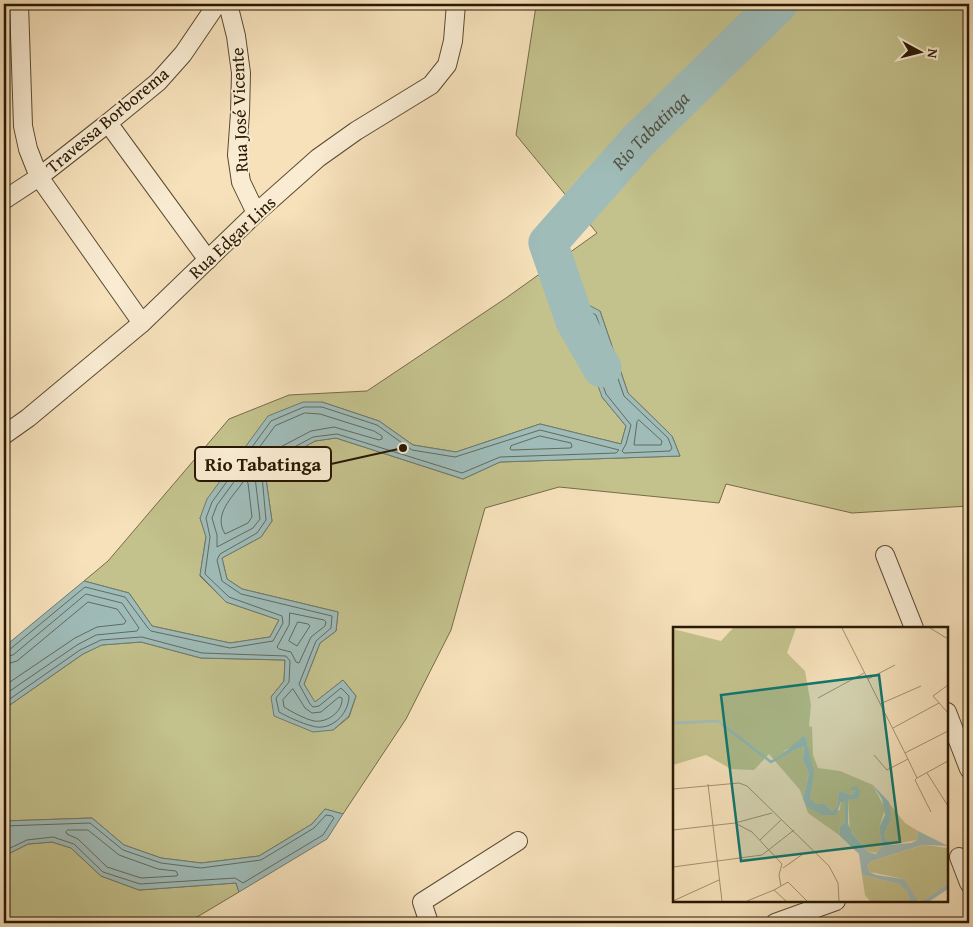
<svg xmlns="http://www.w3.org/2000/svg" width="973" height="927" viewBox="0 0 973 927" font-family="'Gentium Book Plus',serif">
<rect width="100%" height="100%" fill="#f6e1bb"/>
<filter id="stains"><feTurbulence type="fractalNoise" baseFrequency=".004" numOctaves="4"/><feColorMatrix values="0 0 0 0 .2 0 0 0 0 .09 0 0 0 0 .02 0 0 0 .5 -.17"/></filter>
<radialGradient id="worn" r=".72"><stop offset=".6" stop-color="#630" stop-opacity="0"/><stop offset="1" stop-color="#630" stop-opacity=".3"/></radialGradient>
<g fill="#c3c18c" stroke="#766c47">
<path d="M 538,4 L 969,4 L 969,506 L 852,513 L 726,484 L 719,503 L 559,487 L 485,508 L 451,630 L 406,719 L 343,814 L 325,809 L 312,824 L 259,856 L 201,863 L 161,858 L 124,845 L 92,818 L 4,821 L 4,709 L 83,654 L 101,645 L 141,642 L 201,658 L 285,660 L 284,681 L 271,697 L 333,730 L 349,717 L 356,696 L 343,680 L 314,703 L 304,684 L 320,643 L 336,631 L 338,612 L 242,589 L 227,579 L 222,558 L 261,537 L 272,521 L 266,479 L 277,462 L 315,441 L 336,438 L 463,479 L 500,462 L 680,456 L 672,436 L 628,393 L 600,311 L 602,397 L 626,426 L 621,444 L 540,424 L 456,452 L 413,445 L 379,421 L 322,402 L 200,518 L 206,536 L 200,576 L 226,602 L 279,620 L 270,637 L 230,643 L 152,626 L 129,593 L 84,581 L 108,561 L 229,419 L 289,395 L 367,391 L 506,298 L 597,233 L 516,135 L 536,6 Z"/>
<path d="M 52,842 L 71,848 L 101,876 L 139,890 L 236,883 L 239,892 L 187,923 L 4,923 L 4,856 L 28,844 Z"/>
</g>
<g fill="#9fbcb9" stroke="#6f7a70">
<path d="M 583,302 L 600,311 L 628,393 L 672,436 L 680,456 L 500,462 L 463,479 L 336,438 L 315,441 L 277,462 L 266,479 L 272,521 L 261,537 L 222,558 L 227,579 L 242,589 L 338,612 L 336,631 L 320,643 L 304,684 L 315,702 L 343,680 L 356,696 L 349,716 L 333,730 L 313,732 L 274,716 L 271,697 L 284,681 L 285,660 L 201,658 L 141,642 L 102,645 L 83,654 L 4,709 L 4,647 L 84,581 L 129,593 L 152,626 L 230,643 L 270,637 L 279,620 L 226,602 L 200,575 L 206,537 L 200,518 L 207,499 L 268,416 L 303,402 L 322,402 L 379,421 L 413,445 L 456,452 L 540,424 L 621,444 L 626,426 L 602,397 L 575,321 Z"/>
<path d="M 325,809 L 343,814 L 327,839 L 239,892 L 236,883 L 139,890 L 101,876 L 71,848 L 52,842 L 28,844 L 4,856 L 4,821 L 92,818 L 124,845 L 161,858 L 201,863 L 259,856 L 312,824 Z"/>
</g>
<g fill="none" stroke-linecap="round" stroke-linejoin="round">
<g stroke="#646a5e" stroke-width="1">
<path d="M 586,310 L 596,315 L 624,396 L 668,438 L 672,448 L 670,451 L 624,453 L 622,451 L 626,444 L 631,425 L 606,394 L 580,322 Z"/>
<path d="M 305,413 L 320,414 L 374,431 L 382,436 L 382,439 L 379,440 L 334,427 L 311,431 L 271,452 L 267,456 L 255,477 L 260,519 L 253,528 L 217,547 L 217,535 L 212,518 L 217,505 L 275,426 Z"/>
<path d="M 639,420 L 662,441 L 661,445 L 634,445 L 637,422 Z"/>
<path d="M 540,436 L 571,443 L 572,447 L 570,448 L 512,450 L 510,449 L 511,446 Z"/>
<path d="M 246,481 L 248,483 L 252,517 L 248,523 L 225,534 C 213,514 232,498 243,482 Z"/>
<path d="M 290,613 L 324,620 L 326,622 L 325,626 L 311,637 L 299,663 L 296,662 L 291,652 L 279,649 L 277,647 L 289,625 Z"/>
<path d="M 298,622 L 308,624 L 310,626 L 297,646 L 289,641 Z"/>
<path d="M 4,651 L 9,650 L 85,587 L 125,597 L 148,628 L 151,631 L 230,648 L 273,641 L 283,623 L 282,616 L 229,597 L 205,574 L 210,537 L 206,518 L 212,502 L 271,421 L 304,407 L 322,407 L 377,425 L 412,450 L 455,457 L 540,430 L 619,450 L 616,453 L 500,457 L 462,473 L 337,434 L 313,437 L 274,458 L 262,476 L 266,520 L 257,533 L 220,554 L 217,560 L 222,581 L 241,594 L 332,616 L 331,628 L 316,641 L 299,684 L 310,704 L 313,707 L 319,706 L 341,688 L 349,696 C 349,714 331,732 312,726 C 301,723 288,717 279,712 L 276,698 L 289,682 L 290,661 L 286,656 L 202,653 L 142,637 L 101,640 L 80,650 L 4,703"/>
<path d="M 4,657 L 13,655 L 86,594 L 122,603 L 139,628 L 137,631 L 96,635 L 77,645 L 4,695"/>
<path d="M 4,665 L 17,661 L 88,602 L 117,609 L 126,621 L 124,624 L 97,627 L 75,638 L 4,686"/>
<path d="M 293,689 L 305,708 L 312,713 L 321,712 L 339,697 L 342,698 C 343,711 328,723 314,721 C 305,719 292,712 284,707 L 283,700 Z"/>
<path d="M 4,826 L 90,823 L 123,850 L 161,863 L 201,868 L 261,860 L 314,828 L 326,815 L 332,816 L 334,818 L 323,835 L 243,883 L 235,878 L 140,884 L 103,872 L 74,844 L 53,837 L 27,840 L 4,851"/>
<path d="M 68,830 L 88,830 L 119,855 L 158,869 L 176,871 L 178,875 L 176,876 L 141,878 L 107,867 L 78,839 L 67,834 L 66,832 Z"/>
</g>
<path stroke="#9fbcb9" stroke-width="39" id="s1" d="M 602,368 L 575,321 L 548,243 L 637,142 L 778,4"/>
<defs>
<g id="minor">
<path d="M 19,4 L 23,126 L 28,149 L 39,177 L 142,323"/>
<path d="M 228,4 L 236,36 L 241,73 L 240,113 L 237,155 L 241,182 L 256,213"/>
<path d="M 108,123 L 208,260"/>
<path d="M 4,200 L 39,177 L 108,123 L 158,82 L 183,54 L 217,4"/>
<path d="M 4,435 L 28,418 L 142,323 L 256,213 L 318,158 L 356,131 L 431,85 L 447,65 L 453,41 L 456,4"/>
<path d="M 885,555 L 914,628"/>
<path d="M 947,712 L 969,769"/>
<path d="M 959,857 L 969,883"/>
<path d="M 429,923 L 422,902 L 518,841"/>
<path d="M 775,923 L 836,901"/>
</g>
</defs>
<use href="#minor" stroke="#5c4a30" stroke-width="20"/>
<use href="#minor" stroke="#f9ecd3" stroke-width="18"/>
</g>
<g text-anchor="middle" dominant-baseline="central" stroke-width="4" stroke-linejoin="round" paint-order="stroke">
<g font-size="18" fill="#281802" stroke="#f9ecd3">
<text transform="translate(239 110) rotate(-92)">Rua José Vicente</text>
<text transform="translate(107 120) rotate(-40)">Travessa Borborema</text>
<text transform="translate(232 237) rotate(-43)">Rua Edgar Lins</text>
</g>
<g font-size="19" font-style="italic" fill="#525142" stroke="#f9ecd3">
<text stroke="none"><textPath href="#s1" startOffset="289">Rio Tabatinga</textPath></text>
</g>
</g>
<g transform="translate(673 627)">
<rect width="275" height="275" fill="#f6e1bb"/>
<path d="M 60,1 L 123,1 L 114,26 L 132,44 L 138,78 L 136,99 L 139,100 L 140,128 L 145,141 L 167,144 L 200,158 L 212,182 L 206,201 L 209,219 L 206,226 L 195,225 L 177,203 L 175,172 L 187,165 L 178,161 L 182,166 L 179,168 L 166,164 L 164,180 L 159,184 L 152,177 L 141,177 L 137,171 L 140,145 L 132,108 L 122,118 L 109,125 L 131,119 L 130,133 L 136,147 L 130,171 L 149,188 L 167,183 L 168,173 L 172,175 L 172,195 L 167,200 L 166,208 L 135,186 L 127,163 L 96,127 L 81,143 L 58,142 L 33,128 L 0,138 L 0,2 L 48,14 ZM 215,175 L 232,196 L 245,204 L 244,213 L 217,218 L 211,208 L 218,192 ZM 251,218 L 275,221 L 275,256 L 250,274 L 242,273 L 231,252 L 197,245 L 194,238 L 199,234 ZM 189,248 L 226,257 L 234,265 L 237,274 L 197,274 L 192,268 Z" fill="#c3c18c"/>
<path d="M 132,108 L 141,145 L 137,171 L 142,177 L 152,177 L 159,184 L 164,180 L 166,164 L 179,168 L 182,165 L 177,161 L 184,159 L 187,165 L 185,172 L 175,172 L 175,197 L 179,206 L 195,225 L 203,227 L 209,219 L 206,201 L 212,188 L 209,172 L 200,158 L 216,175 L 218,192 L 211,208 L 217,218 L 238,216 L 244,213 L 245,204 L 275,219 L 250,218 L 199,234 L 194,238 L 197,245 L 203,248 L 231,252 L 245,274 L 237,274 L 234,265 L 226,257 L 189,248 L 186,227 L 166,208 L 167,200 L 172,195 L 172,175 L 168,174 L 163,188 L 149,188 L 134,180 L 130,171 L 136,147 L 130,133 L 131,119 L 108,128 ZM 275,256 L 275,262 L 257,274 L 250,274 Z" fill="#9fbcb9"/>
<path fill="none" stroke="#9fbcb9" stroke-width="2.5" d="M 0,96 L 45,94 L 98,135 L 118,124"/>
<path fill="none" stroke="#a49171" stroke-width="1" d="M 169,1 L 232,126 L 244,151 L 242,153 L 258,185M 257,1 L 275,12M 195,52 L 222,38M 275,58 L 260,69 L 275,86M 145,71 L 191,46M 207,77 L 248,59M 220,101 L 266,76M 232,126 L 275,104M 201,128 L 214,143 L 235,132M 254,146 L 275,179M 244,151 L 275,134M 35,157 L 49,274M 0,162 L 66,156 L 74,159 L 156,239 L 165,256 L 166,274M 62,196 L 79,205 L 109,237 L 106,248 L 108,259 L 101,263M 0,203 L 62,196 L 99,186M 87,213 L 108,193M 0,240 L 89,228 L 121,203M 110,241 L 130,227M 108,259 L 115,255 L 134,274M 0,274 L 46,253M 74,274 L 101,263 L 113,274"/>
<path fill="#0f766e" fill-opacity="0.15" stroke="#0f766e" stroke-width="2.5" d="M 206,48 L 227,215 L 68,234 L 48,68 Z"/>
<rect width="275" height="275" fill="none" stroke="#281802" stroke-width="2.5"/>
</g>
<path fill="none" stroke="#281802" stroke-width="2" d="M403 448L331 464"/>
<circle fill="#281802" stroke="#f9ecd3" stroke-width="2" cx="403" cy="448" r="5"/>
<rect fill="#f9ecd3" stroke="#281802" stroke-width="2" x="195" y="447" width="136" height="34" rx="5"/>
<g font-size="19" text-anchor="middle" font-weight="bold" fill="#281802">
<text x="263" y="471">Rio Tabatinga</text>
</g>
<rect width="973" height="927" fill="none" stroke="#f6e1bb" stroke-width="20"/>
<rect x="5" y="5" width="963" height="917" fill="none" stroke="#281802" stroke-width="2.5"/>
<rect x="10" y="10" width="953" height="907" fill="none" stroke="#281802"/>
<g transform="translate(920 52) rotate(97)" stroke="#f9ecd3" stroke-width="4" paint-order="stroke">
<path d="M0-4L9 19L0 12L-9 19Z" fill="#281802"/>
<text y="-8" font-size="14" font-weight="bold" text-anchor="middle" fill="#281802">N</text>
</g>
<rect width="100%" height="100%" filter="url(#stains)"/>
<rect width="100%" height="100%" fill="url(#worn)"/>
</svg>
